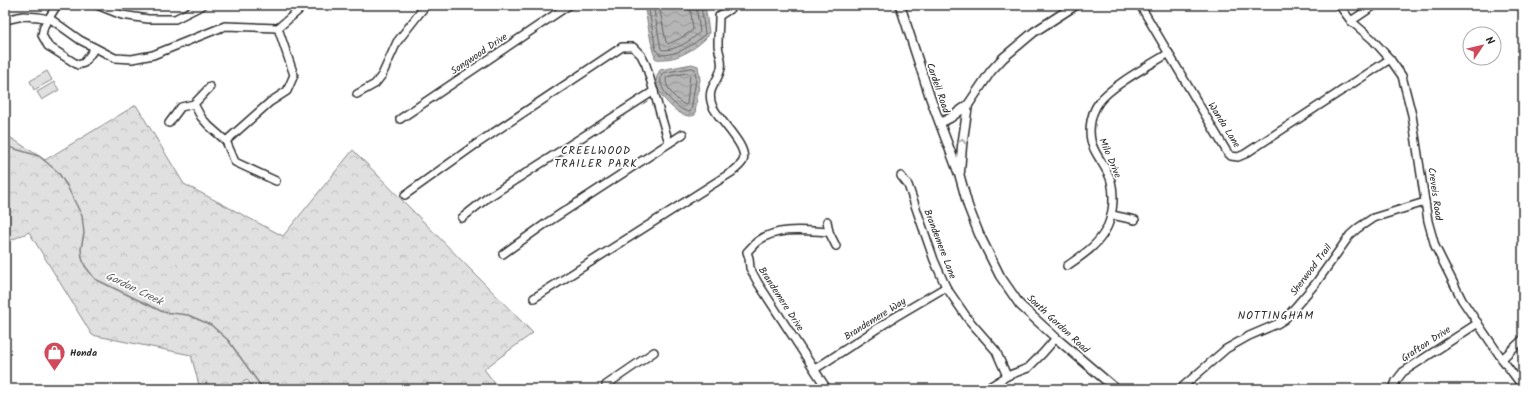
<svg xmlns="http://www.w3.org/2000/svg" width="1528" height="394" viewBox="0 0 1528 394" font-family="Kalam,sans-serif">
<defs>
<pattern id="forest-crowns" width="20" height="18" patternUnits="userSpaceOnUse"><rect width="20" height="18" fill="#e0e0e0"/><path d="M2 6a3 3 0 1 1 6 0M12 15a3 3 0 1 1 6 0" fill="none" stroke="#c0c0c0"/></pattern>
<pattern id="water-waves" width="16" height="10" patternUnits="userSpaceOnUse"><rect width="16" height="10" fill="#b6b6b6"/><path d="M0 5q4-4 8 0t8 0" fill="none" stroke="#949494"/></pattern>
</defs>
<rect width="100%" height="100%" fill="#fff"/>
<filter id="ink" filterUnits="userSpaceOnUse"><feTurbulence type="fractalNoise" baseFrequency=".025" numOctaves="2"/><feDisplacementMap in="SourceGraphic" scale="8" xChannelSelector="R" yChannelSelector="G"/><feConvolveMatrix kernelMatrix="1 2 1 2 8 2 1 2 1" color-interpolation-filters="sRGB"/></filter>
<g filter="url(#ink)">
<path fill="url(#forest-crowns)" stroke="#868686" d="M 136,105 L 184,184 L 283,236 L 353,150 L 533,333 L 484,369 L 499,389 L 254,389 L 247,380 L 230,389 L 200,389 L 191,355 L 92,335 L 29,232 L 5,243 L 5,134 L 45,160 Z"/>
<g fill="#e0e0e0" stroke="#868686">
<path d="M 47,71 L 52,80 L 34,90 L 30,81 Z"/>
<path d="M 54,82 L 59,90 L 42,100 L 37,92 Z"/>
</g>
<g fill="url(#water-waves)" stroke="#7e7e7e">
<path d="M 644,5 L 705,5 L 709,32 L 708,36 C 698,47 680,59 664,59 C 661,59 657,60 655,58 C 655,57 653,52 653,52 Z"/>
<path d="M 692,64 L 698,66 L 700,79 L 695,113 L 695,115 C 682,121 663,100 658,89 C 655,83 656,76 660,70 Z"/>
</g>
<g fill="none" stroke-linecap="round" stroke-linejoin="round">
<g stroke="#636363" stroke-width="1">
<path d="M 648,5 L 656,50 L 660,55 C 677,55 693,46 705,34 L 701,5"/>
<path d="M 653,5 L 661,49 L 663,50 C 676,50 691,41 700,32 L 696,5"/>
<path d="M 659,5 L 666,42 L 668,44 L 681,38 L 693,30 L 690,5"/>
<path d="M 692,68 L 695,69 L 696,79 L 691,111 L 689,112 C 677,110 653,86 663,73 Z"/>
<path d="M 688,73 L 690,75 L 687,104 L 685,105 C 677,101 665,88 666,79 L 667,77 Z"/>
</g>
<path stroke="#7e7e7e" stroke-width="1.5" d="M 5,146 L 39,156 L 58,172 L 67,186 L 82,216 L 84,233 L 81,249 L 82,258 L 85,266 L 95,279 L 163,312 L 188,315 L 211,325 L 228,340 L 263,389"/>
<defs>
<g id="minor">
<path d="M 57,5 L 44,26 L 42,35 L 48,46 L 78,65 L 84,63 L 95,48"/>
<path d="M 97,5 L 122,15 L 148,19 L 175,19 L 203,5"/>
<path d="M 1140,5 L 1227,152 L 1231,156 L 1238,157 L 1245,154 L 1390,59"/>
<path d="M 1339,5 L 1351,21 L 1372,39 L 1390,59 L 1402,76 L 1412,115 L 1428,221 L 1435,246 L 1462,300 L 1502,359 L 1523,387"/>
<path d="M 5,20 L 23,16 L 39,17 L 52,20 L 80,40 L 115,58 L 132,59 L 153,55 L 225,26 L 278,28 L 298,11 L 302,5"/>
<path d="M 1351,21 L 1375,5"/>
<path d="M 210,87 L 194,104 L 201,117 L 209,126 L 226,141 L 235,162 L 276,181"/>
<path d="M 357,94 L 375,84 L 382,75 L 397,42 L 426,5"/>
<path d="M 400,119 L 569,5"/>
<path d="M 169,123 L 181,107 L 194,104"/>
<path d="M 226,141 L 270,102 L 287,91 L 294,75 L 278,28"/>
<path d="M 901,176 L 908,185 L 934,260 L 946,287 L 968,319 L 996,351 L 1007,376"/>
<path d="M 405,195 L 475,145 L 622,47 L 633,47 L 641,55 L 646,65 L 669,143"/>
<path d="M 1112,215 L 1135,220"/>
<path d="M 462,218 L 487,198 L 654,91"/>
<path d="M 827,221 L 829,232 L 836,246"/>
<path d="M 503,254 L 545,224 L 683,134"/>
<path d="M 1067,266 C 1081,256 1097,246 1105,231 C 1113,218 1115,196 1111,181 C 1108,170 1100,161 1095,151 C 1087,137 1089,116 1099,102 C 1112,85 1150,65 1169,53"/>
<path d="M 534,298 L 732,172 C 736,169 741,165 743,161 C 749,146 717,119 712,105 C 706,88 718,83 721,68 C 723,59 718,52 718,44 C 718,34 719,26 719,16 L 736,5"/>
<path d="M 1502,359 L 1523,339"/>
<path d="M 815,369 L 895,317 L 946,287"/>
<path d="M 609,389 L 606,385 L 654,352"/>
<path d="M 827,389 L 758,283 L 750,268 L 749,258 L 747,252 C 751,248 754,244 758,241 C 778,226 807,231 829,232"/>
<path d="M 986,389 L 1007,376 L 1028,368 L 1043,353 L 1056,338"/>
<path d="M 1180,389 L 1226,349 L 1249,336 L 1277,324 L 1285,319 L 1316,283 L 1350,235 L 1358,228 L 1373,218 L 1425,202"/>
<path d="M 1393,389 L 1396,381 L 1403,372 L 1478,323"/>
</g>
<g id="tertiary">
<path d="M 900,5 L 930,97 L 960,177 L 968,206 L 979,234 L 1000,276 L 1020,305 L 1056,338 L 1116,389"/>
<path d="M 940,123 L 950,118 L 968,105 L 991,71 L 1003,58 L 1034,32 L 1076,5"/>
<path d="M 960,172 L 962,146 L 968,105"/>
</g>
</defs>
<use href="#minor" stroke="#2b2b2b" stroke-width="10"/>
<use href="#tertiary" stroke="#2b2b2b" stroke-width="11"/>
<use href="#minor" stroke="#fff" stroke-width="7"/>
<use href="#tertiary" stroke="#fff" stroke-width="8"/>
</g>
<defs><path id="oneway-chevron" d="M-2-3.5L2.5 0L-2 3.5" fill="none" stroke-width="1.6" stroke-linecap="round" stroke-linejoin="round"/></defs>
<use stroke="#a0a0a0" href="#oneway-chevron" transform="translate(962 141) rotate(-81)"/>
</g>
<defs>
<symbol id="shop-pin" viewBox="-11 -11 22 30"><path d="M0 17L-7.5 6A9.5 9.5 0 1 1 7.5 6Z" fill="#d1495b" stroke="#fff"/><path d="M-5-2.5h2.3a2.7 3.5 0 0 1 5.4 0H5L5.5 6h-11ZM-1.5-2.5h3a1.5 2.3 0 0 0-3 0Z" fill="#fff"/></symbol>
</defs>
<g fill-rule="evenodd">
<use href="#shop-pin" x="42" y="340" width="25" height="34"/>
</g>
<g text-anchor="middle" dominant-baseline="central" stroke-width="3.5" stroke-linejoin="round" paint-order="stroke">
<g font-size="10" fill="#2b2b2b" stroke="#fff">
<text transform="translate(479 54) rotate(-34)">Songwood Drive</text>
<text transform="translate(938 88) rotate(71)">Cardell Road</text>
<text transform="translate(1224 125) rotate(58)">Wanda Lane</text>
<text transform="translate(1110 158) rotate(67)">Milo Drive</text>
<text transform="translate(1435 194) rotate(82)">Creveis Road</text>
<text transform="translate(940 244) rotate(69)">Brandemere Lane</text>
<text transform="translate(1311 270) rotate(-53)">Sherwood Trail</text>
<text transform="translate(781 299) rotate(57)">Brandemere Drive</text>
<text transform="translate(875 319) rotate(-32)">Brandemere Way</text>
<text transform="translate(1058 324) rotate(43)">South Gordon Road</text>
<text transform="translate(1426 344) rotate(-33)">Grafton Drive</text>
</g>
<g font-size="10" font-weight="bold" fill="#2b2b2b" stroke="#fff" text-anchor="start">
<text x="70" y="353">Honda</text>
</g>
<g font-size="11" letter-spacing="1" fill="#2b2b2b" stroke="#fff">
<text x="596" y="151">CREELWOOD<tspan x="596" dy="13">TRAILER PARK</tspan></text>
<text x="1276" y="316">NOTTINGHAM</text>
</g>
<g font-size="11" font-style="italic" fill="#5c5c5c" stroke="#fff">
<text transform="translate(134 289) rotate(26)">Gordon Creek</text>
</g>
</g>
<rect width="1528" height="394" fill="none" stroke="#fff" stroke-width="20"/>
<rect x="10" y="10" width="1508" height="374" fill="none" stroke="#2b2b2b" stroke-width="1.5" filter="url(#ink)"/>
<g transform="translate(1482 46) rotate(55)"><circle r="19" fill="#ffffff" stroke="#aaaaaa"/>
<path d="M0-3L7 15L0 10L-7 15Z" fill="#d1495b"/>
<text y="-6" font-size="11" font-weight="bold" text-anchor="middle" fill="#2b2b2b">N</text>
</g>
</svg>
